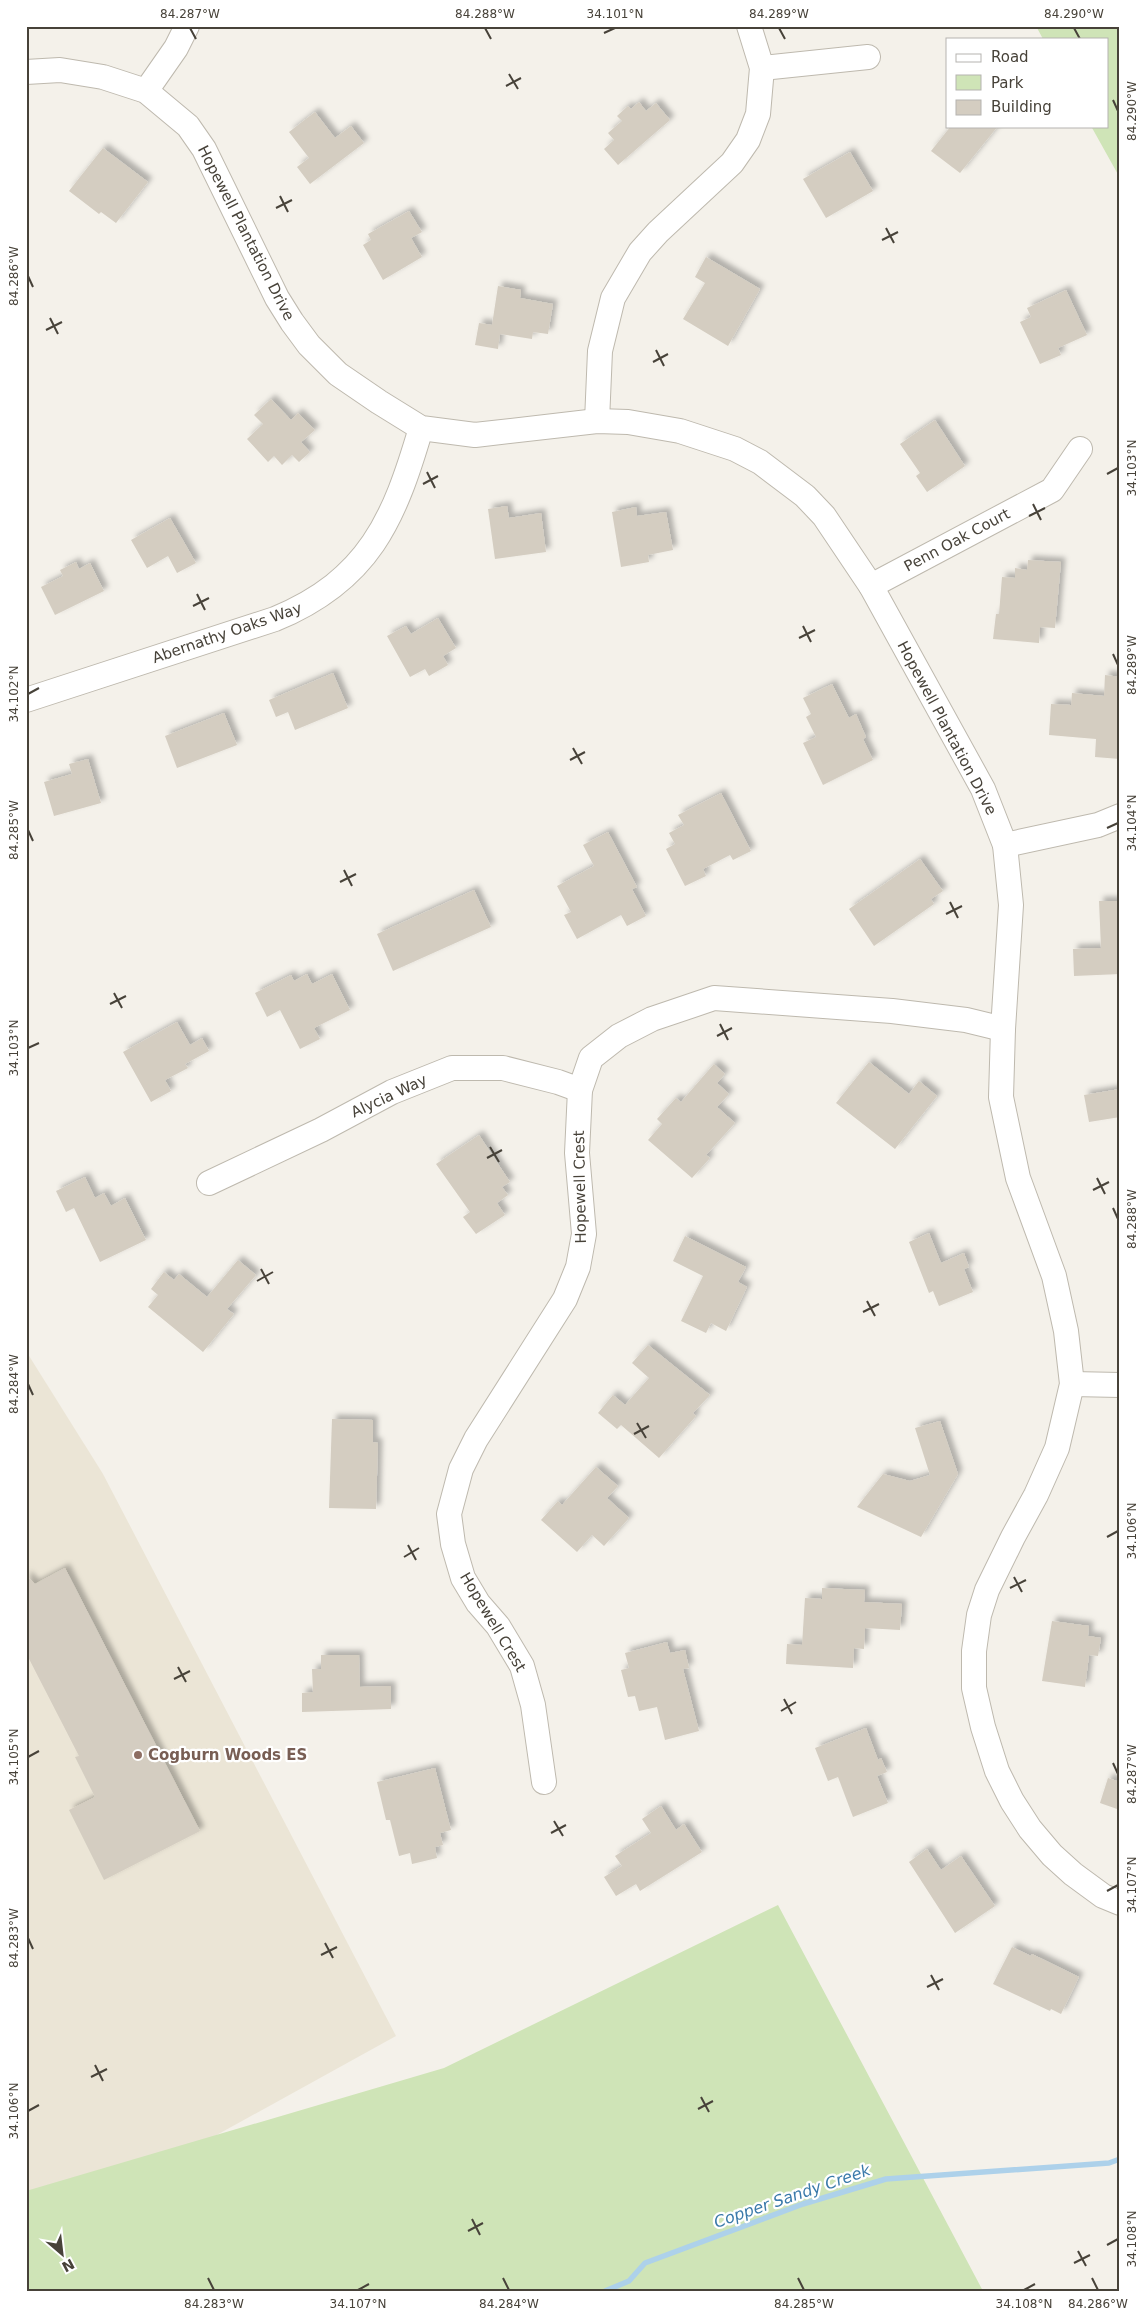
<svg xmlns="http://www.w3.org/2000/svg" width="1146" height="2317" viewBox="0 0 1146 2317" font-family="'DejaVu Sans',sans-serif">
<defs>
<filter id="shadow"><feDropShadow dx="4.5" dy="-4.5" stdDeviation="2.5" flood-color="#0004"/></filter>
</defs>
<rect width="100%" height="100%" fill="#f4f1ea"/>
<path fill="#ebe5d6" d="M 26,1351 L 103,1474 L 396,2036 L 43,2231 L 26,2225 Z"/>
<g fill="#cfe4b7">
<path d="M 1036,26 L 1120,26 L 1120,178 L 1091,126 L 1107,126 L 1107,39 L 1043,39 Z"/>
<path d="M 778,1905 L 983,2291 L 26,2291 L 26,2191 L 444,2068 Z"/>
</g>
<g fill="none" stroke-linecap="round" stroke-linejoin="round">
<path stroke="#add1ea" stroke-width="5.5" d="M 605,2291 L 629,2281 L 645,2263 L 803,2204 L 886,2179 L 1109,2163 L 1120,2159"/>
</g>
<g fill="#d4cdc1" filter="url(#shadow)">
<path d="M 639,102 L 646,111 L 656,103 L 670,120 L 618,165 L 604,149 L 614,140 L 608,133 L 622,121 L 617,116 L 628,106 L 631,109 Z"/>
<path d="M 315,112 L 335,138 L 351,126 L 364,143 L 310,184 L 297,167 L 309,158 L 289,132 Z"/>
<path d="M 951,126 L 998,126 L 960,173 L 931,151 Z"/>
<path d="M 103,148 L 148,182 L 116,223 L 101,212 L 99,214 L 69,191 Z"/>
<path d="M 850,152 L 873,191 L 826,218 L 803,179 Z"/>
<path d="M 409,211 L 422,232 L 411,238 L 422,257 L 383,280 L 363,245 L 371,240 L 368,234 Z"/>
<path d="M 706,257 L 760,289 L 728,346 L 683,319 L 705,283 L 695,277 Z"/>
<path d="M 498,286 L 521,290 L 520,298 L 553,304 L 548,334 L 533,332 L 532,339 L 500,334 L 498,349 L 475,345 L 479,323 L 492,325 Z"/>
<path d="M 1066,290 L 1087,335 L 1058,348 L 1061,355 L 1040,364 L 1020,322 L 1031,317 L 1027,308 Z"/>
<path d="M 271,399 L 291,420 L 298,413 L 315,430 L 301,442 L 310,452 L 299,462 L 292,455 L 282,465 L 274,456 L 268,462 L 247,439 L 263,424 L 254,415 Z"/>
<path d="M 935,420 L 965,466 L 927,492 L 916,476 L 920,473 L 900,444 Z"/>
<path d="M 507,506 L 509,518 L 541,513 L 546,552 L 495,559 L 488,509 Z"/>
<path d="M 636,507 L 637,516 L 666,512 L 673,550 L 648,555 L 649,562 L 621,567 L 612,512 Z"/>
<path d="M 170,518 L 196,563 L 177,573 L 168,556 L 147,568 L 131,540 Z"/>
<path d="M 1028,560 L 1061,562 L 1055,628 L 1040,627 L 1039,643 L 993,639 L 996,614 L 999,614 L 1002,577 L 1015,578 L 1015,568 L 1027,570 Z"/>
<path d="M 76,562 L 79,569 L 90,563 L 104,591 L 55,615 L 41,587 L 63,576 L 60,570 Z"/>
<path d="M 438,618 L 456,648 L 443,656 L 448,665 L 429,676 L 425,669 L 410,677 L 387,636 L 406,626 L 411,634 Z"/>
<path d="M 333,673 L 348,708 L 295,730 L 288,712 L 276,717 L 269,700 Z"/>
<path d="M 1105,675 L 1120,677 L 1120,759 L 1095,757 L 1096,739 L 1049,735 L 1051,704 L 1071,705 L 1072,693 L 1104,696 Z"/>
<path d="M 832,684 L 849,718 L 856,714 L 866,737 L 863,739 L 873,760 L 823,785 L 803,743 L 816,737 L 806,717 L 811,714 L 803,698 Z"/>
<path d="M 224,713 L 237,745 L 177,768 L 165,736 Z"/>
<path d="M 88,759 L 101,803 L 54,816 L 44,782 L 72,774 L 69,764 Z"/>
<path d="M 721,793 L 751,851 L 733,860 L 730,855 L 703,869 L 706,876 L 685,886 L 666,849 L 675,844 L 669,833 L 684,825 L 678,815 Z"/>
<path d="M 608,832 L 637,887 L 632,889 L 646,916 L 627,926 L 621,915 L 577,939 L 564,915 L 571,912 L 557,886 L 594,866 L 583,845 Z"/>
<path d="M 920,859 L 943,891 L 931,899 L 934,904 L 874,946 L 849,909 Z"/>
<path d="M 474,890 L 491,927 L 393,971 L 377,934 Z"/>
<path d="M 1099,901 L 1120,901 L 1120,974 L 1074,976 L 1073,949 L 1101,948 Z"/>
<path d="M 307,974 L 312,984 L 332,974 L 350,1010 L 314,1028 L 320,1039 L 300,1049 L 280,1010 L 267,1017 L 255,993 L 291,975 L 294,981 Z"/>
<path d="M 177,1022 L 190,1045 L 202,1038 L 209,1051 L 185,1064 L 188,1068 L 165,1080 L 171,1091 L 151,1102 L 123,1052 Z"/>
<path d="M 869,1062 L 909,1094 L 919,1081 L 937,1096 L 895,1149 L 836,1103 Z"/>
<path d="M 714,1064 L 725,1074 L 717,1083 L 729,1094 L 717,1107 L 735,1123 L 706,1155 L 710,1158 L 692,1178 L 648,1140 L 662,1124 L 657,1119 L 676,1098 L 681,1102 Z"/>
<path d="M 1120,1089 L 1120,1117 L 1089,1122 L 1084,1095 Z"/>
<path d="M 479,1135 L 510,1182 L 502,1187 L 508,1195 L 497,1203 L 505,1215 L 476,1234 L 463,1217 L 470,1212 L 436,1164 Z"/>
<path d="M 85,1177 L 95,1198 L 104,1193 L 111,1206 L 125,1198 L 146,1240 L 100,1262 L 74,1208 L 66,1212 L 56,1191 Z"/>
<path d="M 929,1233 L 941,1263 L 964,1253 L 969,1267 L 964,1269 L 973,1292 L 939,1306 L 933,1291 L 929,1293 L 909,1242 Z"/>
<path d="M 685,1236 L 746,1267 L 738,1282 L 747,1287 L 726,1331 L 711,1323 L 706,1333 L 681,1321 L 703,1276 L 673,1261 Z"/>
<path d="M 238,1260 L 256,1275 L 227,1309 L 234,1314 L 203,1352 L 148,1307 L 158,1295 L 151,1289 L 164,1272 L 174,1280 L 179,1274 L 207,1297 Z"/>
<path d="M 648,1345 L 710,1395 L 693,1413 L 696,1416 L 659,1458 L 621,1425 L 617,1429 L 598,1413 L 613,1395 L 625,1405 L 649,1378 L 632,1363 Z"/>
<path d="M 332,1419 L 373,1420 L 373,1442 L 378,1443 L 376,1509 L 329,1508 Z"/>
<path d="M 940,1421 L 958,1474 L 921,1537 L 857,1507 L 883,1474 L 910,1481 L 930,1475 L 915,1428 Z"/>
<path d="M 596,1467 L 618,1486 L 607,1498 L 629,1518 L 604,1546 L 592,1535 L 577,1552 L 541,1520 L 558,1501 L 562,1505 Z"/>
<path d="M 65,1568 L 200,1831 L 104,1880 L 69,1810 L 95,1797 L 75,1757 L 79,1756 L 26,1653 L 26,1575 L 35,1584 Z"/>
<path d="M 822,1588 L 865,1590 L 864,1602 L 902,1604 L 900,1630 L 865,1628 L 864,1649 L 854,1648 L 853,1668 L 786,1664 L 787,1644 L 802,1645 L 805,1598 L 822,1599 Z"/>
<path d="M 1052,1621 L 1089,1626 L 1088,1636 L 1101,1638 L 1098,1656 L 1089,1655 L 1085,1687 L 1042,1681 Z"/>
<path d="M 667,1642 L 670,1653 L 685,1650 L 689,1668 L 683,1669 L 699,1731 L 665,1740 L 657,1707 L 639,1711 L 635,1696 L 628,1697 L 621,1670 L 629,1668 L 625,1653 Z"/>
<path d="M 321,1655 L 359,1655 L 360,1687 L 391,1686 L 391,1709 L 302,1712 L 302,1693 L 313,1692 L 312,1669 L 321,1669 Z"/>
<path d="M 866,1728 L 878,1760 L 881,1758 L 887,1772 L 877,1776 L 888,1803 L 853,1817 L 838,1777 L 828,1781 L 815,1748 Z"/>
<path d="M 435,1768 L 451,1830 L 440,1833 L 443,1845 L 435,1847 L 437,1858 L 412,1864 L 410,1853 L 399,1856 L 390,1820 L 386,1820 L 377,1782 Z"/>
<path d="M 1108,1778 L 1120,1782 L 1120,1810 L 1100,1803 Z"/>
<path d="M 661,1806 L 676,1830 L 684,1824 L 702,1852 L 640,1891 L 636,1884 L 616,1896 L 604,1877 L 622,1866 L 615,1856 L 651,1833 L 642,1819 Z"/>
<path d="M 927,1849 L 941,1870 L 961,1856 L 995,1906 L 955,1933 L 909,1862 Z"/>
<path d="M 1012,1947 L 1031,1956 L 1032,1954 L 1079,1977 L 1061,2014 L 1051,2009 L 1050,2011 L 993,1984 Z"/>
</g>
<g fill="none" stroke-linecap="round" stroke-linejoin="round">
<defs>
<g id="minor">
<path d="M 762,68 L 868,57"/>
<path d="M 26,72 L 60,70 L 103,77 L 146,91 L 188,126 L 204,149 L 277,298 L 292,322 L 309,345 L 338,374 L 379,402 L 421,428 L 475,435 L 597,421 L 628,422 L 680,431 L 735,449 L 760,462 L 805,496 L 824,516 L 871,586 L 983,789 L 1005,845 L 1011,905 L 1003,1029 L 1001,1097 L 1018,1178 L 1054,1276 L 1066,1331 L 1072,1384 L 1057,1448 L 1036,1495 L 1013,1537 L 987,1590 L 979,1615 L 974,1651 L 974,1688 L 983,1727 L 997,1771 L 1012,1801 L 1030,1829 L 1052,1855 L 1073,1874 L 1103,1896 L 1120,1903"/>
<path d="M 146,91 L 176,48 L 187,26"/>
<path d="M 597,421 L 600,351 L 613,298 L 640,252 L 658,232 L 732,163 L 748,140 L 758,114 L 762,68 L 749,26"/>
<path d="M 871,586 L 1052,490 L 1080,449"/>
<path d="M 26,700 L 275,619 C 369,580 394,520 421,428"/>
<path d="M 1005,845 L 1098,825 L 1120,816"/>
<path d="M 209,1183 L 321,1130 L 392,1092 L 452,1068 L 503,1068 L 558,1082 L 580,1090"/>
<path d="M 1072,1384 L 1120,1385"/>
<path d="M 544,1782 L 533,1705 L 522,1666 L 498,1626 L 478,1603 L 463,1578 L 453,1544 L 449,1514 L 461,1469 L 476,1439 L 565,1299 L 578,1267 L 584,1234 L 577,1153 L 580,1090 L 591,1058 L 619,1036 L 652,1019 L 714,998 L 892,1011 L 966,1020 L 1003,1029"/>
</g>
</defs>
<use href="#minor" stroke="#beb9ae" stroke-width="26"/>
<use href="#minor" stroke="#fff" stroke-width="24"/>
</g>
<path fill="none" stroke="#474239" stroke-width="2" d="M 190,28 L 196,39M 485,28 L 491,39M 779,28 L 785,39M 1074,28 L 1080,39M 604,33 L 615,28M 509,74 L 518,89M 506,86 L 521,78M 1113,100 L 1118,111M 280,196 L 288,212M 276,208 L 292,200M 886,228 L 894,243M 882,240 L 898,232M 28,276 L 33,287M 50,318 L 58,334M 46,330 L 62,322M 656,350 L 664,366M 653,362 L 668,354M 427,472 L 435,488M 1107,474 L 1118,468M 423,484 L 438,476M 1033,504 L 1041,520M 1029,516 L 1045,508M 197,594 L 205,610M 193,606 L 209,598M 803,626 L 811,642M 799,638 L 815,630M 1113,654 L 1118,665M 28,694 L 39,688M 573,748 L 582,764M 570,760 L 585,752M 1107,828 L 1118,823M 28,830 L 33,841M 344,870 L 352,886M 340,882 L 356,874M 950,902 L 958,918M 946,914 L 962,906M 114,993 L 122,1008M 110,1004 L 126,996M 720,1024 L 728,1040M 717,1036 L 732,1028M 28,1048 L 39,1043M 490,1147 L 499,1162M 487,1158 L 502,1150M 1097,1178 L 1105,1194M 1093,1190 L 1109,1182M 1113,1208 L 1118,1219M 261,1269 L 269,1284M 257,1281 L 273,1272M 867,1301 L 875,1316M 863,1312 L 879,1304M 28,1384 L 33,1395M 637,1423 L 646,1438M 634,1434 L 649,1426M 1107,1537 L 1118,1531M 408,1545 L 416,1560M 404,1557 L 419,1548M 1014,1577 L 1022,1592M 1010,1588 L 1026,1580M 178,1667 L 186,1682M 174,1679 L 190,1671M 784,1699 L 792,1714M 781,1711 L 796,1702M 28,1757 L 39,1751M 1113,1763 L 1118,1774M 554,1821 L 563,1836M 551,1833 L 566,1825M 1107,1891 L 1118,1885M 28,1938 L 33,1949M 325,1943 L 333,1958M 321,1955 L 337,1947M 931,1975 L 939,1990M 927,1987 L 943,1979M 95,2065 L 103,2081M 91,2077 L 107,2069M 701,2097 L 709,2112M 698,2109 L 713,2101M 28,2111 L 39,2105M 472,2219 L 480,2235M 468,2231 L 483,2223M 1107,2245 L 1118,2239M 1078,2251 L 1086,2266M 1074,2263 L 1090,2255M 208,2278 L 214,2290M 503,2278 L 509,2290M 798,2278 L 804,2290M 1092,2278 L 1098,2290M 358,2290 L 369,2284M 1024,2290 L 1035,2284"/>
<circle fill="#8d6e63" stroke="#fff" stroke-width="2" cx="138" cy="1755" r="5"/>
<g text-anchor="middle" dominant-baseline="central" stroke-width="4.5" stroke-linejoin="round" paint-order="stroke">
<g font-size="15" fill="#474239" stroke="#fff">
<text transform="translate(246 233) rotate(63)">Hopewell Plantation Drive</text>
<text transform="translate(957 540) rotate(-28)">Penn Oak Court</text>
<text transform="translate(227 633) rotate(-19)">Abernathy Oaks Way</text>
<text transform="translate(947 728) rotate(62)">Hopewell Plantation Drive</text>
<text transform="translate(389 1096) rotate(-25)">Alycia Way</text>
<text transform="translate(580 1187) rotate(-91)">Hopewell Crest</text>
<text transform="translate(493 1622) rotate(59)">Hopewell Crest</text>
</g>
<g font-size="15" font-weight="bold" fill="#785e54" stroke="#fff" text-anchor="start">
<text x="148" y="1755">Cogburn Woods ES</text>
</g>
<g font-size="16" font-style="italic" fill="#3b7aaa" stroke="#fff">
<text transform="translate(792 2196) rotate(-19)">Copper Sandy Creek</text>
</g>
</g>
<rect width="1146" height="2317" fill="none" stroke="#ffffff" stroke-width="55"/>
<rect x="946" y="38" width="162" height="90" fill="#ffffff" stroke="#b5b3b0"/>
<rect x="956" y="54" width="25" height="8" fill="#ffffff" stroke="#b5b3b0"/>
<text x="991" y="62" font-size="15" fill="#474239">Road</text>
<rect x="956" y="75" width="25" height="15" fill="#cfe4b7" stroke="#b5b3b0"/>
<text x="991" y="88" font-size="15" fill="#474239">Park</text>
<rect x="956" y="100" width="25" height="15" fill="#d4cdc1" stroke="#b5b3b0"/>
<text x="991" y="112" font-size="15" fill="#474239">Building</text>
<g transform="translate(62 2254) rotate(152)" stroke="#ffffff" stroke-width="4" paint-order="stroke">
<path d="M0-4L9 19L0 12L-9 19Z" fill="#474239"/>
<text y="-8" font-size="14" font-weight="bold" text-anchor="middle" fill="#474239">N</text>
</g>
<rect x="28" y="28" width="1090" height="2262" fill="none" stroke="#474239" stroke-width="2"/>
<g font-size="12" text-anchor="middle" fill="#474239">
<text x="190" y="18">84.287°W</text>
<text x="485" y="18">84.288°W</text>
<text x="615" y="18">34.101°N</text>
<text x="779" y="18">84.289°W</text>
<text x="1074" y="18">84.290°W</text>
<text transform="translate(1132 111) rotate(-90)" y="4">84.290°W</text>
<text transform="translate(14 276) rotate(-90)" y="4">84.286°W</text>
<text transform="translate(1132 468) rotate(-90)" y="4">34.103°N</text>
<text transform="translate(1132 665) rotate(-90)" y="4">84.289°W</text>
<text transform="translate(14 694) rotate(-90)" y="4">34.102°N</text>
<text transform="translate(1132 823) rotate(-90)" y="4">34.104°N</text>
<text transform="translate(14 830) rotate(-90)" y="4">84.285°W</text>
<text transform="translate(14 1048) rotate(-90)" y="4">34.103°N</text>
<text transform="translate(1132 1219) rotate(-90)" y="4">84.288°W</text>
<text transform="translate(14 1384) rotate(-90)" y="4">84.284°W</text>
<text transform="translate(1132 1531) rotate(-90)" y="4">34.106°N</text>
<text transform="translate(14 1757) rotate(-90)" y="4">34.105°N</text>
<text transform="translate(1132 1774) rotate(-90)" y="4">84.287°W</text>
<text transform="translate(1132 1885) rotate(-90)" y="4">34.107°N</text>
<text transform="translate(14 1938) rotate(-90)" y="4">84.283°W</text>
<text transform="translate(14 2111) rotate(-90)" y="4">34.106°N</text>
<text transform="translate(1132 2239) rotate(-90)" y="4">34.108°N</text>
<text x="214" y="2308">84.283°W</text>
<text x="358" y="2308">34.107°N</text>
<text x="509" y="2308">84.284°W</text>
<text x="804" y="2308">84.285°W</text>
<text x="1024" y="2308">34.108°N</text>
<text x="1098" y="2308">84.286°W</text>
</g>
</svg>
